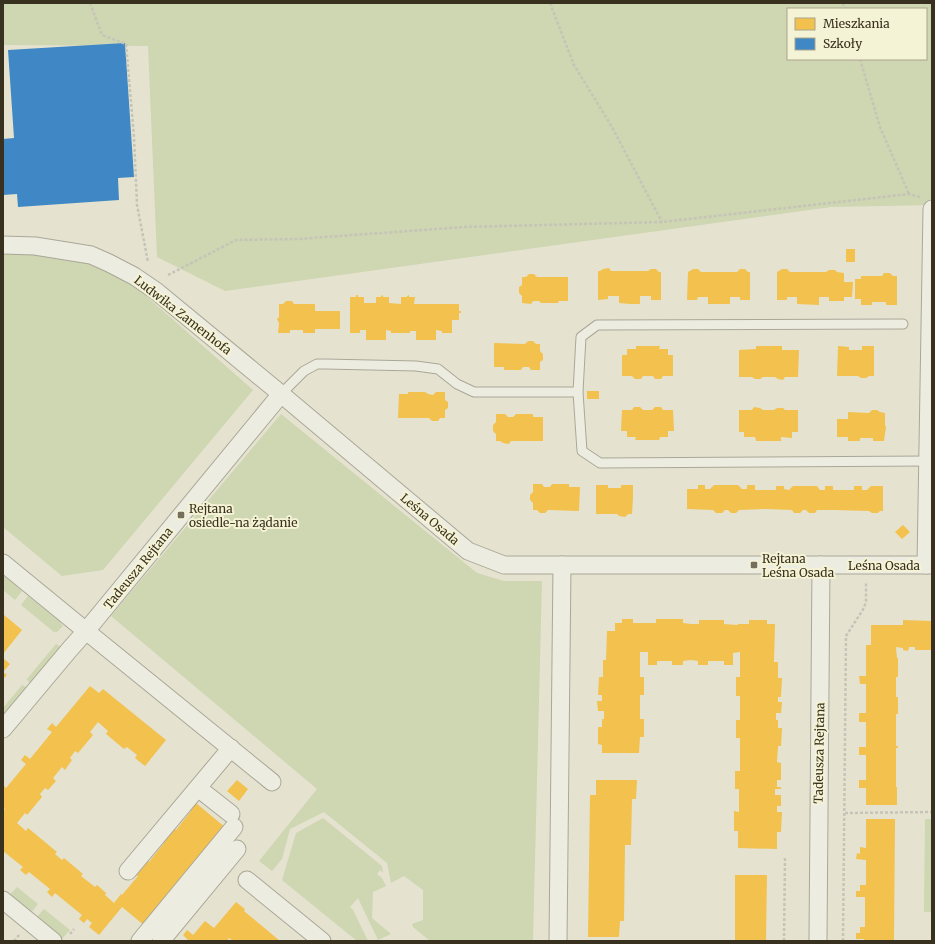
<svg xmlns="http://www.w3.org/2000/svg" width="935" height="944" viewBox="0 0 935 944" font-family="Merriweather,serif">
<rect width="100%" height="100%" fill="#e5e3cf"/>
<g fill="#ced6b2" fill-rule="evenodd">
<path d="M 3,3 L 932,3 L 932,205 L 831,207 L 225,291 L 157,257 L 148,46 L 3,45 ZM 788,9 L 926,9 L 926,59 L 788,59 Z"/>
<path d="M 3,252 L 67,255 L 131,282 L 153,302 L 253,390 L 103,570 L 62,576 L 3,527 Z"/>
<path d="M 281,414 L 477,573 L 504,581 L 542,581 L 533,941 L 430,941 L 413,927 L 412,924 L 423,920 L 423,890 L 404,876 L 391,883 L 387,863 L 324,812 L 290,829 L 282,859 L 272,871 L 259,861 L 317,789 L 111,616 Z"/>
<path d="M 3,575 L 22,591 L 15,600 L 3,590 Z"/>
<path d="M 28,596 L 59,621 L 63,626 L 57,632 L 54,632 L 21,605 Z"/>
<path d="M 56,644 L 60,646 L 60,648 L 30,683 L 27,680 L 27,679 Z"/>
<path d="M 22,685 L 26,687 L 26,689 L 3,717 L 3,708 Z"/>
<path d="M 323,818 L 382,866 L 383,873 L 380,870 L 377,874 L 382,878 L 386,886 L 373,892 L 372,918 L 391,934 L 378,940 L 358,898 L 350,907 L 353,910 L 368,941 L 357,941 L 282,880 L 296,833 Z"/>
<path d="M 925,819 L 932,819 L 932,912 L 924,912 Z"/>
<path d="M 17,887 L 38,904 L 30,914 L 8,897 Z"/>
<path d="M 44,909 L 70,930 L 61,940 L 35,919 Z"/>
</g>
<g fill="#f2c14e">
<rect x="846" y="249" width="9" height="13"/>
<path d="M 609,268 L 611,271 L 648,271 L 651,269 L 656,269 L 659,272 L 661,272 L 661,300 L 651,300 L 651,296 L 640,296 L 640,304 L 630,304 L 619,303 L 619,296 L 608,296 L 608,299 L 598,300 L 598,271 L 600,271 L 603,269 Z"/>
<path d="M 693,269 L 698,269 L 701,272 L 737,272 L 740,269 L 745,269 L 748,272 L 750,272 L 750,300 L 740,300 L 740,297 L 730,297 L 730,304 L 708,304 L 708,297 L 698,297 L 697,300 L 687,300 L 688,272 Z"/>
<path d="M 782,269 L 787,269 L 790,272 L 826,272 L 829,270 L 835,270 L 837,272 L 844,273 L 844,282 L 853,282 L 852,297 L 844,297 L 844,301 L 829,301 L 829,297 L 819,297 L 819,305 L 797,304 L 797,297 L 787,297 L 787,300 L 777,300 L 777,272 Z"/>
<path d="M 884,273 L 890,273 L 893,276 L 897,276 L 897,305 L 886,305 L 886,302 L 872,302 L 872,305 L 861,305 L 861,299 L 855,299 L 855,279 L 861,279 L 861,276 L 882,276 Z"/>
<path d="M 529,274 L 534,274 L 537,277 L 568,277 L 568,301 L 558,301 L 559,303 L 541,303 L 539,301 L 533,301 L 531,304 L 522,303 L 522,296 L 519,293 L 519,287 L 522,285 L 522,277 L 526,277 Z"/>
<path d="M 356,295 L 358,295 L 358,297 L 364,297 L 364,303 L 376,303 L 376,297 L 381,297 L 381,296 L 383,295 L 383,297 L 389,297 L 389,303 L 401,304 L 401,297 L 407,297 L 407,296 L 409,295 L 409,297 L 415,297 L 414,304 L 459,304 L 459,311 L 461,311 L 461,313 L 459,313 L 459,320 L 452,320 L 452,333 L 442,333 L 442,331 L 436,330 L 436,340 L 416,340 L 416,331 L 410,331 L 410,333 L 391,333 L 391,331 L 386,330 L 386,340 L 366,340 L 366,330 L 360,330 L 360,333 L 350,333 L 350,297 L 356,297 Z"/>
<path d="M 286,301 L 292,301 L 294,304 L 315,304 L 315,311 L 340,311 L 340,329 L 315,329 L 315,333 L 303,333 L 303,330 L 290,330 L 290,333 L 278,333 L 279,323 L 277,319 L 279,317 L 279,304 L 283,304 Z"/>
<path d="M 528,341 L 533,341 L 536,344 L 540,344 L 540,351 L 543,354 L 543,360 L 540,362 L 540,370 L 531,370 L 529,367 L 523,367 L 521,370 L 504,370 L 504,367 L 494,367 L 494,343 L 525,344 Z"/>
<path d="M 636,346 L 660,346 L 659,349 L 668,349 L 668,355 L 673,355 L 673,376 L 663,376 L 661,379 L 655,379 L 653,376 L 643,376 L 641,379 L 635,379 L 632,376 L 622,376 L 622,355 L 627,355 L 627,349 L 636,349 Z"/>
<path d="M 756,346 L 782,346 L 782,350 L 799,350 L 798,377 L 785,377 L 783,380 L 778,379 L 775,377 L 763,377 L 760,379 L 755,379 L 752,377 L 739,377 L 739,350 L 756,349 Z"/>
<path d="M 838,346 L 849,347 L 849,350 L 862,350 L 862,346 L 874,346 L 874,376 L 869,376 L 866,378 L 861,378 L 858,376 L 837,376 Z"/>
<rect x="587" y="391" width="12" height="8"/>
<path d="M 408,392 L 425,392 L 428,394 L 433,395 L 436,392 L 445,392 L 445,400 L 448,402 L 448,408 L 445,410 L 445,418 L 440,418 L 438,421 L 432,421 L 429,418 L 398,418 L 399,394 L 408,394 Z"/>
<path d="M 634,407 L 640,407 L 643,410 L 652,410 L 655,407 L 661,407 L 663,410 L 673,410 L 674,431 L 668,431 L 668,437 L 660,437 L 659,440 L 635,440 L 636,437 L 627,437 L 627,431 L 621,431 L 622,410 L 632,410 Z"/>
<path d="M 754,407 L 760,408 L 763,410 L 774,410 L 777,408 L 783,408 L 785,410 L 798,410 L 798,432 L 792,432 L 792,438 L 781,437 L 781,441 L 756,441 L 755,437 L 744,437 L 744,432 L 739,432 L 739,410 L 752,410 Z"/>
<path d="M 872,410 L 877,410 L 880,412 L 885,413 L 885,425 L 886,427 L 884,441 L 873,441 L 873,438 L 860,438 L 860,441 L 848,441 L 848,437 L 837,437 L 837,419 L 848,419 L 848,412 L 869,413 Z"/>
<path d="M 496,414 L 505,414 L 508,417 L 513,417 L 516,414 L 533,414 L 533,417 L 543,417 L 543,441 L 511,441 L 509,444 L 503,443 L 500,441 L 496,441 L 496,434 L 493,431 L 493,425 L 496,422 Z"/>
<path d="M 533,484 L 542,484 L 544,487 L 550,487 L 552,484 L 569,484 L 569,487 L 580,487 L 579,511 L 548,510 L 545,513 L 540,513 L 537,510 L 533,510 L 533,503 L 530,500 L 530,495 L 533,492 Z"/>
<path d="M 596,485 L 608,485 L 608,488 L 621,488 L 621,485 L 633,485 L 633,497 L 632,514 L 628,514 L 625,517 L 619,516 L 617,514 L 596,514 Z"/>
<path d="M 698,485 L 705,485 L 705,489 L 710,489 L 714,485 L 738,485 L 742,489 L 747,489 L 747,485 L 755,485 L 755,490 L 776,490 L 776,486 L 784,486 L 784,489 L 789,490 L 793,486 L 817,486 L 820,490 L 825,490 L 825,486 L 833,486 L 833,490 L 854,490 L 854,486 L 862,486 L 862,490 L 867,490 L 871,486 L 883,486 L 883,511 L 880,511 L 878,513 L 872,513 L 869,511 L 833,510 L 817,510 L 815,513 L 809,513 L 806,510 L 803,510 L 800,513 L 794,513 L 792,510 L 765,509 L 739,510 L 736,513 L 731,513 L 728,510 L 725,510 L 722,513 L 716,513 L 713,510 L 687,509 L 687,489 L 698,489 Z"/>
<path d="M 903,525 L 910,532 L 902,539 L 895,532 Z"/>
<path d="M 3,614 L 22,630 L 3,654 Z"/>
<path d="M 622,619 L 633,619 L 633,623 L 656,623 L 656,619 L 683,619 L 683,623 L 691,624 L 699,624 L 699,620 L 724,620 L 724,624 L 738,625 L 738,624 L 749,624 L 749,620 L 767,620 L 767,624 L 775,624 L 774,662 L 778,662 L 778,678 L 782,678 L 781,697 L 778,697 L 778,702 L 782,702 L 781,713 L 776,713 L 776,720 L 778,720 L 778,728 L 782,728 L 781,746 L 778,746 L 777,762 L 781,763 L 781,780 L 777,780 L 777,787 L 781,787 L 781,789 L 775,789 L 775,795 L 781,795 L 781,806 L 777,806 L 777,812 L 782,812 L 781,832 L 777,832 L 777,849 L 738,848 L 738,831 L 734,831 L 734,811 L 739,812 L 739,789 L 735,789 L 735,771 L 740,771 L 740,738 L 736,738 L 736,720 L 740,720 L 740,696 L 736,696 L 736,677 L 740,677 L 740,652 L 733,653 L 733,665 L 724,665 L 724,661 L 708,661 L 708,665 L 698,665 L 698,661 L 691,660 L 683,661 L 683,665 L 672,665 L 672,661 L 657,661 L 657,665 L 648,665 L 648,652 L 640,652 L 640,677 L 644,677 L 644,695 L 640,695 L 640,719 L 644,719 L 644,737 L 640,737 L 639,753 L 602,753 L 602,745 L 598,744 L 598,727 L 602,727 L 602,719 L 604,719 L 604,711 L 598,711 L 597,701 L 602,701 L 602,695 L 598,695 L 599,677 L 603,677 L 603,660 L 606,660 L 607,631 L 615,631 L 615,623 L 622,623 Z"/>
<path d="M 903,620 L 932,621 L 932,650 L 915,650 L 915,647 L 909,647 L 908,651 L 903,650 L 903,648 L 896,647 L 897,658 L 898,658 L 898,677 L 896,677 L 896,697 L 898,697 L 898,714 L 896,714 L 896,746 L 898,746 L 898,748 L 896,748 L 896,787 L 897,787 L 897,805 L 866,805 L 866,788 L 859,788 L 859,780 L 866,780 L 866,755 L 859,755 L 859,747 L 866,747 L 866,722 L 859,722 L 859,713 L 866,713 L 866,684 L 860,684 L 859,676 L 866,676 L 866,645 L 871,645 L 871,625 L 903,625 Z"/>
<path d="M 3,658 L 10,664 L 3,672 L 7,675 L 3,679 Z"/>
<path d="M 90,686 L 99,693 L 103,689 L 166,740 L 145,766 L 135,758 L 137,755 L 127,747 L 124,749 L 106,734 L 108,731 L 98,722 L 90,732 L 93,735 L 78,753 L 75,751 L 70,758 L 72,760 L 65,770 L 62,767 L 53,778 L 56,781 L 48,790 L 45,788 L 40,794 L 42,797 L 27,815 L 25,813 L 17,823 L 26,831 L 28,828 L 57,852 L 55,854 L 62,860 L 64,858 L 83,874 L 81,876 L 95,887 L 97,885 L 106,893 L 105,895 L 114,903 L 121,894 L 122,895 L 138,876 L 136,875 L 148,861 L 149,862 L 164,843 L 163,842 L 174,828 L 176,830 L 191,811 L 190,810 L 196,803 L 226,828 L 145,926 L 122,907 L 99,935 L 89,927 L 92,923 L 87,919 L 84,923 L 79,919 L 82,915 L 55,893 L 52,897 L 47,892 L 50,889 L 29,872 L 26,875 L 20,870 L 23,867 L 3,851 L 3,811 L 5,809 L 3,807 L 3,785 L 6,788 L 26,764 L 21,760 L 25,755 L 30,759 L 52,732 L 47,729 L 52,723 L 56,727 Z"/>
<path d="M 237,780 L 248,789 L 239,801 L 227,791 Z"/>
<path d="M 596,780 L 637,780 L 636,799 L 632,799 L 631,845 L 625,845 L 624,921 L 620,921 L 619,937 L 588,937 L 590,795 L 596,795 Z"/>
<path d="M 866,819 L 895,819 L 894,941 L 864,941 L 864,939 L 856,939 L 856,933 L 860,933 L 860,927 L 865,927 L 865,897 L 856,897 L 856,891 L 860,891 L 860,885 L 866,885 L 866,860 L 856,859 L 857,853 L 860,854 L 860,847 L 866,848 Z"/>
<path d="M 735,875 L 767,875 L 766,941 L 735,941 Z"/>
<path d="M 236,902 L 245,909 L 244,911 L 280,941 L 233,941 L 229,938 L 227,941 L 189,941 L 183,935 L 187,930 L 193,935 L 205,921 L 214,928 Z"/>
</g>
<path fill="#3f88c5" d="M 125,43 L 134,177 L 118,178 L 119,200 L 18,207 L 17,194 L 3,195 L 3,139 L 14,138 L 8,50 Z"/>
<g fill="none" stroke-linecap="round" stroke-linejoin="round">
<defs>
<g id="lane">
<path d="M 903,324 L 597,325 L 581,337 L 578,392 L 582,451 L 600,463 L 928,461"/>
<path d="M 281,394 L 304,371 L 317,364 L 325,364 L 416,366 L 438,369 L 457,384 L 474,392 L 578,392"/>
</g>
<g id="street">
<path d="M 3,245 L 35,246 L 91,255 L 109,263 L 134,276 L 156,291 L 281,394 L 468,551 L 504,565 L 932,565"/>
<path d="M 3,563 L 86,631 L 272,782"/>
<path d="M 926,565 L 932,209"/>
<path d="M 3,729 L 70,649 L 86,631 L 281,394"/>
<path d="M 198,788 L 231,814"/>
<path d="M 128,871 L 231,748"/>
<path d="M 247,880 L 322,941"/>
<path d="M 3,900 L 53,941"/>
<path d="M 140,941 L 234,827"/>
<path d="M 161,941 L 237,849"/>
<path d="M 558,941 L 562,565"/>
<path d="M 818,941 L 821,565"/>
</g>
</defs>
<use href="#lane" stroke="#aaa798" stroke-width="11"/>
<use href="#street" stroke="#aaa798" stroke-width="19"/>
<g stroke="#c6c4b7" stroke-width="2.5" stroke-dasharray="3 2" stroke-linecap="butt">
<path d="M 90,3 L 102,35 L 126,44 L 134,137 L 137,205 L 148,262"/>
<path d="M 550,3 L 574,65 L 612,127 L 662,222"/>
<path d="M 843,3 L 845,9"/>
<path d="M 860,59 L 880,127 L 909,194"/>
<path d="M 168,275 L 236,240 L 298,239 L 464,227 L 662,222 L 909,194 L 920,197"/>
<path d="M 845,813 L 932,812"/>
<path d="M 70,934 L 74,929"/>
<path d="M 14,941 L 19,935"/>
<path d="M 784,941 L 785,858"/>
<path d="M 843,941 L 846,636 L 864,608 L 866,601 L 866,583"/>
</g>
<use href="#lane" stroke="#edece0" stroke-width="9"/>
<use href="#street" stroke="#edece0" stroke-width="17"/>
</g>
<g fill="#756f5d" stroke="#f5f3d5" stroke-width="1.5">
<rect x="177" y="511" width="8" height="8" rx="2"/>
<rect x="750" y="561" width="8" height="8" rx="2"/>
</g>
<g text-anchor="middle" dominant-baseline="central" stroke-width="4" stroke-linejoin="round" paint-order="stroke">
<g font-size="12" fill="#39311f" stroke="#f5f3d5">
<text transform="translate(183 315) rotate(38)">Ludwika Zamenhofa</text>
<text transform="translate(430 519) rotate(40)">Leśna Osada</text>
<text x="884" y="565">Leśna Osada</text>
<text transform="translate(138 568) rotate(-51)">Tadeusza Rejtana</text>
<text transform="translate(819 753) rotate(-89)">Tadeusza Rejtana</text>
</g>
<g font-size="12" fill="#39311f" stroke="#f5f3d5" text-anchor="start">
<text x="189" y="508">Rejtana<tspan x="189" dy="14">osiedle-na żądanie</tspan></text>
<text x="762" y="558">Rejtana<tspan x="762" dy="14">Leśna Osada</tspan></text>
</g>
</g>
<rect width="935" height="944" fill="none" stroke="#39311f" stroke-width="8"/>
<rect x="787" y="8" width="140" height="52" fill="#f5f3d5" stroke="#aaa58c"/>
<rect x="795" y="18" width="20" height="12" fill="#f2c14e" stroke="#aaa58c"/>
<text x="823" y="28" font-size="12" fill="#39311f">Mieszkania</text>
<rect x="795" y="38" width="20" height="12" fill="#3f88c5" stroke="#aaa58c"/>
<text x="823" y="48" font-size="12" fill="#39311f">Szkoły</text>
</svg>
